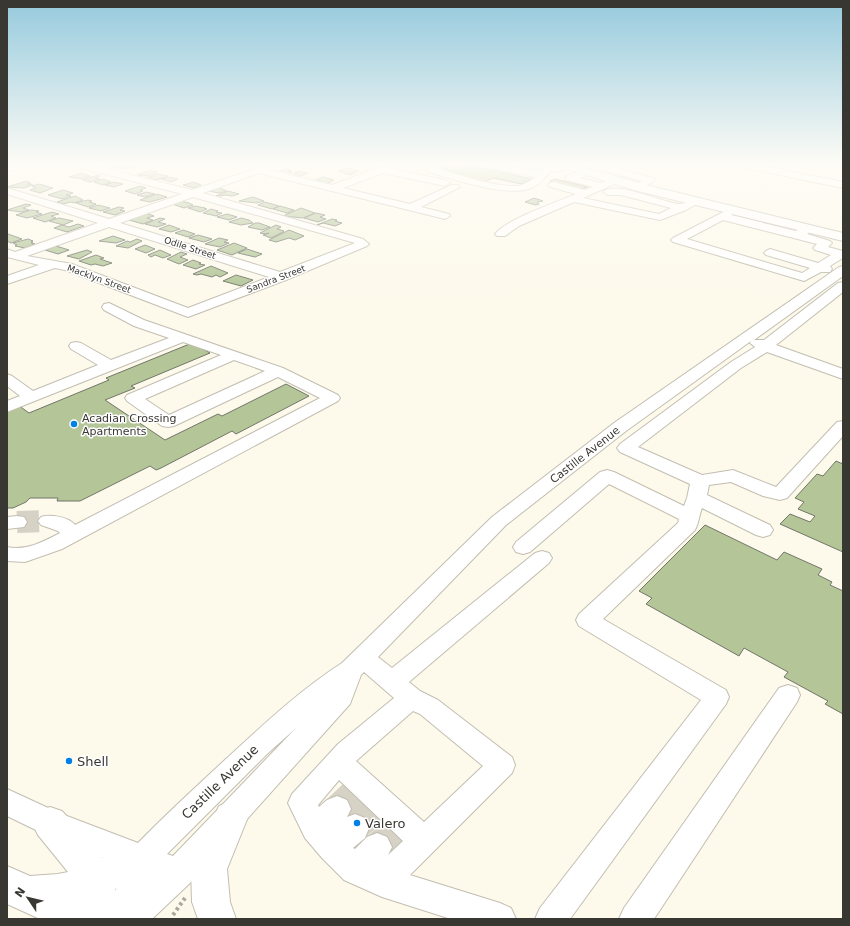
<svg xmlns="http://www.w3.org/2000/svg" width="850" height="926" viewBox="0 0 850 926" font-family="'DejaVu Sans',sans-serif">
<rect width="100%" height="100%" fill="#fdf9eb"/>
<g fill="#b4c698" stroke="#71766a">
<path d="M 123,165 L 134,165 L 132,166 L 135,166 L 128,168 L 113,168 Z"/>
<path d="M 452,165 L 469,165 L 532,179 L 521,184 L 493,178 L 485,182 L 459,176 L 463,174 L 441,169 Z"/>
<path d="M 347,168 L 359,171 L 350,175 L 338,171 Z"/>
<path d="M 286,169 L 291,170 L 287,171 L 293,172 L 287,174 L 277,172 Z"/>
<path d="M 150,170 L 157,172 L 149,176 L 137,175 Z"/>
<path d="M 298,171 L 308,173 L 298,177 L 291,176 L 297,173 L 294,173 Z"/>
<path d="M 82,173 L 90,176 L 82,179 L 69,177 Z"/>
<path d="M 157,174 L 163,175 L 168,176 L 156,180 L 147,178 Z"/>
<path d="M 98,175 L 100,176 L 95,178 L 100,179 L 90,182 L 83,180 Z"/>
<path d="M 169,177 L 178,179 L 171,182 L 161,179 Z"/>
<path d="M 323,177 L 334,180 L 327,184 L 313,181 Z"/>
<path d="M 103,179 L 111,182 L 103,185 L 94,182 Z"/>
<path d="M 555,179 L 588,187 L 582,189 L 563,186 L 565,185 L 550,181 Z"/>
<path d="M 26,181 L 31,183 L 27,184 L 33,185 L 24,188 L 7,187 Z"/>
<path d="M 114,182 L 123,184 L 114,187 L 105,185 Z"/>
<path d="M 194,182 L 201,185 L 194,188 L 183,185 Z"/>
<path d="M 39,184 L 53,188 L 40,193 L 30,190 L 36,188 L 32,186 Z"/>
<path d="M 140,186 L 146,188 L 140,190 L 143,191 L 135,194 L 125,191 Z"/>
<path d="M 218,187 L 227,191 L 219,193 L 208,191 Z"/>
<path d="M 63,190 L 73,193 L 66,195 L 71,196 L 62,199 L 48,195 Z"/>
<path d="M 228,191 L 239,194 L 232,196 L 225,195 L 220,196 L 216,196 Z"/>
<path d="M 146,192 L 155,194 L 145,197 L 137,195 Z"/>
<path d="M 157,194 L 167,197 L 150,202 L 140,200 Z"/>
<path d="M 75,196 L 83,200 L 74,203 L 70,202 L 64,204 L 57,202 Z"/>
<path d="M 253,197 L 264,201 L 257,203 L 239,201 Z"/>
<path d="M 534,198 L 543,201 L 537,202 L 539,204 L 536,205 L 525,202 Z"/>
<path d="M 88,200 L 92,201 L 89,202 L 96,204 L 88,207 L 76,203 Z"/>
<path d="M 181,201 L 189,203 L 193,205 L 184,208 L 172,204 Z"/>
<path d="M 265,202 L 279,206 L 272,209 L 258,205 Z"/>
<path d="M 26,204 L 31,205 L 23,208 L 29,210 L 21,212 L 7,210 Z"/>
<path d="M 98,205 L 110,208 L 101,211 L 89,208 Z"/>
<path d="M 195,206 L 205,208 L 204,208 L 207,209 L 200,212 L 188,208 Z"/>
<path d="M 280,206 L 294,210 L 287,213 L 273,209 Z"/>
<path d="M 119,207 L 124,208 L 120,210 L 125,211 L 115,215 L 103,212 Z"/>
<path d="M 301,208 L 315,213 L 303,218 L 283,216 Z"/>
<path d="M 211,209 L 218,211 L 216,212 L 222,213 L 216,216 L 203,213 Z"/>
<path d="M 31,210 L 39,211 L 36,212 L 42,214 L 27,218 L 16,215 Z"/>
<path d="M 52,212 L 59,214 L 51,216 L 56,218 L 45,222 L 33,218 Z"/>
<path d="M 146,213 L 154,216 L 147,218 L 153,220 L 143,224 L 129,220 Z"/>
<path d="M 316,213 L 325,215 L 320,217 L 326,219 L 318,222 L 304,218 Z"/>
<path d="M 227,214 L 234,216 L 237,217 L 229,220 L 217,217 Z"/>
<path d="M 59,218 L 73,221 L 63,225 L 49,221 Z"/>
<path d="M 160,218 L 165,219 L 158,222 L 166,224 L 157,227 L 145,224 Z"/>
<path d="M 241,218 L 249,220 L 253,223 L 241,225 L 229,222 Z"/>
<path d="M 332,219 L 337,220 L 335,221 L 342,223 L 335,226 L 323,223 L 317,225 Z"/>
<path d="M 255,223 L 259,223 L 270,227 L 262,230 L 248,227 Z"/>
<path d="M 78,224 L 84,226 L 67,232 L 54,228 L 62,225 L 69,227 Z"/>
<path d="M 169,225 L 180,229 L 171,232 L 159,229 Z"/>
<path d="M 276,225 L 281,227 L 277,229 L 284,231 L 283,232 L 271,238 L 263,235 L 269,233 L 265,234 L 260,233 Z"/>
<path d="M 183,230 L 195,234 L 188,237 L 175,233 Z"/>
<path d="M 289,230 L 304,236 L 295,240 L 289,238 L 276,242 L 269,240 Z"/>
<path d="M 8,234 L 22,239 L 11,243 L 7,241 L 7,235 Z"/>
<path d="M 198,235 L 212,239 L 204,242 L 189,238 Z"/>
<path d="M 113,236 L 125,240 L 116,243 L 99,241 Z"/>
<path d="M 219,238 L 228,240 L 224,242 L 229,243 L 220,247 L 205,244 Z"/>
<path d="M 28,239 L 33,241 L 31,241 L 33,242 L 31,243 L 35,244 L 25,248 L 15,246 L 17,245 L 13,243 Z"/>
<path d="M 137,239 L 142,241 L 128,248 L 116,246 L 127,241 L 130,242 Z"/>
<path d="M 234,243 L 247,248 L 232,255 L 217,250 Z"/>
<path d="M 145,245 L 155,249 L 146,253 L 135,249 Z"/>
<path d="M 56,246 L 69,250 L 58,254 L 45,250 Z"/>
<path d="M 247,249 L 262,254 L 255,257 L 238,253 Z"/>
<path d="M 87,250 L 92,252 L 79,259 L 67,256 Z"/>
<path d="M 160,250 L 171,255 L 163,258 L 155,255 L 151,257 L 148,255 Z"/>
<path d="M 181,252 L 187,254 L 180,257 L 188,260 L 179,264 L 167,259 Z"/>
<path d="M 96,255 L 104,258 L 100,259 L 112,263 L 103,266 L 95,264 L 91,265 L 79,261 Z"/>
<path d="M 193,260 L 201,263 L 199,264 L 205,265 L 196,269 L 183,265 Z"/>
<path d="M 211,266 L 228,273 L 220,277 L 216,275 L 212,277 L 201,274 L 197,275 L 193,274 Z"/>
<path d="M 236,275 L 253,280 L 241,286 L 223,281 Z"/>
<path d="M 192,343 L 210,353 L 131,386 L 135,388 L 105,400 L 165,440 L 218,414 L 222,416 L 286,384 L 309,396 L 236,434 L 232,431 L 161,468 L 156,470 L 150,466 L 80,501 L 57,501 L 58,498 L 30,498 L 26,502 L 13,508 L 7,508 L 7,410 L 18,405 L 29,413 L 109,380 L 106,378 Z"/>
<path d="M 836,461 L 843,464 L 843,552 L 780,524 L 790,514 L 810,522 L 815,516 L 798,509 L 804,502 L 795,498 L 817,474 L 823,476 Z"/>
<path d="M 705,525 L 777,560 L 784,552 L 822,569 L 818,575 L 832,582 L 830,585 L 843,591 L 843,714 L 825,704 L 828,701 L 784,677 L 788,672 L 744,648 L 739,656 L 646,604 L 652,598 L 639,591 Z"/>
</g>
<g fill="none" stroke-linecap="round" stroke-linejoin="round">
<path stroke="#d6d2c6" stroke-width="22" stroke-dasharray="22 11" stroke-linecap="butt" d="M 17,522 L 48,521"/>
<g stroke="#d6d2c6" stroke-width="28" stroke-dasharray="28 14" stroke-linecap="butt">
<path d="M 337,809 L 354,793"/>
<path d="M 355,828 L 374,811"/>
<path d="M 377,847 L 393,831"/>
</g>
<defs>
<g id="minor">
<path d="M 7,165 L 25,165 L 23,167 L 7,171 Z"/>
<path d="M 76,165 L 91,165 L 192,190 L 266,165 L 279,165 L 269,170 L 332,185 L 386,165 L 398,165 L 392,169 L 445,180 L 450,183 L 445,186 L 383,173 L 343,188 L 410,204 L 452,185 L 458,185 L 460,187 L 421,207 L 449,214 L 450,216 L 445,219 L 259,173 L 203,193 L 363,239 L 369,244 L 367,246 L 286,280 L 188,317 L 65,270 L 55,268 L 7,284 L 7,276 L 39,265 L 7,257 L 7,249 L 15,252 L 98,223 L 7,194 L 7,188 L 109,219 L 182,194 L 78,167 ZM 193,197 L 355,243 L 280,272 L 120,223 ZM 109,227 L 269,277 L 188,308 L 72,264 L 27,256 Z"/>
<path d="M 435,165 L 446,165 L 440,169 C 459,175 504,190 522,185 C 527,183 532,180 536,177 L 491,168 L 487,165 L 504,165 L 540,172 L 544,167 L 547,166 L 573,165 L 576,167 L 571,170 L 550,172 C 544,178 540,185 531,188 C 507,198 454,179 428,172 L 426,170 Z"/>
<path d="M 609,165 L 620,165 L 616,168 L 653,178 L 655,180 L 641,189 L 635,189 L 633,187 L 642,181 L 606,171 L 604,168 Z"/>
<path d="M 742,165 L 759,165 L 843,182 L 843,188 L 747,168 Z"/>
<path d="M 587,169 L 590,170 L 592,172 L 580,178 L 601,183 L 616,177 L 621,180 L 619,182 L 583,198 L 659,214 L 671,208 L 621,195 L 608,195 L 603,192 C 614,180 664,203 679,204 C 685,204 691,199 697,198 L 702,201 L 686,210 L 660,220 L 574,202 L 519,226 L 505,236 L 497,236 L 495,234 C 507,219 557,202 576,194 L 550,187 L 548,185 L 550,183 L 553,182 L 585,190 L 593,187 L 567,180 L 565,178 L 567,176 Z"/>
<path d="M 733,207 L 738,210 L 731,215 L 796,231 L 804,226 L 812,226 L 814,228 L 807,234 L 830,241 L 832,243 L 828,247 L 843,251 L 843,258 L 830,266 L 832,269 L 830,272 L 821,272 L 804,281 L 673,242 L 671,240 L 673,238 ZM 723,220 L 817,244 L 813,248 L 815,250 L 831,255 L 818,263 L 770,249 L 766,251 L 764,253 L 766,255 L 810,268 L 802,273 L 687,239 Z"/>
<path d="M 843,266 L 843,276 L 754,340 L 764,340 L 838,283 L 843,282 L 843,292 L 776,345 L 843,369 L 843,379 L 767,352 L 741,368 L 638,447 L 702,475 L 733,470 L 776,487 L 837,422 L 843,421 L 843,436 L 787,498 L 780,500 L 763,496 L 731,482 L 709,485 L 707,495 L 770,525 L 773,530 L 770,535 L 763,537 L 756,535 L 702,508 C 699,515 699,523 695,530 L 603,619 L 726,690 L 729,697 L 726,704 L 570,919 L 535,919 L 540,908 L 701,700 L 579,626 L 576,620 L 579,614 L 678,523 L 679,519 L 609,484 L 530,552 L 523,554 L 516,552 L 513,547 L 516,542 L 600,472 L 607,470 L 614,472 L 684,506 L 687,498 L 690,484 L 620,452 L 617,448 L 620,444 L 731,362 L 755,347 L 750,343 L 751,341 L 626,431 L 506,525 L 378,657 L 392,668 L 535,553 L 542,551 L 549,553 L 552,558 L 549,563 L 409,682 L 420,691 L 438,700 L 512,757 L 515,765 L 512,773 L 410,875 L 500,903 L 511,908 L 516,919 L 451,919 L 382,897 L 344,880 L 322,858 L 305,838 L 288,803 L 292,794 L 338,744 L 394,698 L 364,672 L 361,675 L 350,704 L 189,884 L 152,919 L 104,919 L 125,867 L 40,832 L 7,816 L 7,789 L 59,813 L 138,843 C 166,814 197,786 227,758 C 263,725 300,690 342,663 L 492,517 L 614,423 L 839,267 ZM 413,711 L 420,714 L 483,766 L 424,822 L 356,761 ZM 296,728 L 173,856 L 167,854 L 267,754 ZM 339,780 L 403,841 L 388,855 L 392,847 L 387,837 L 377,833 L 367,837 L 355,849 L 353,848 L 365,838 L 369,828 L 365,818 L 355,814 L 347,817 L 351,809 L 347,800 L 337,796 L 327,800 L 319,807 L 318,805 Z"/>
<path d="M 109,303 L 144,320 L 283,368 L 338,395 L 340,398 L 338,401 L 62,549 L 25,562 L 7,561 L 7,547 C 26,551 43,542 60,533 L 58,531 L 41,525 L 38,521 L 41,517 C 50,514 69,517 75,525 L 320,398 L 278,377 L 174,426 L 168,427 L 162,426 L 127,401 L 125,398 L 127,395 L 221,355 L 183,342 L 7,412 L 7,401 L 20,396 L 7,386 L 7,374 L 12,376 L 33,391 L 98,365 L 71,349 L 69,346 L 71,343 L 76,342 L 81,343 L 111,360 L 169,338 L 134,326 L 104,310 L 102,307 L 104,304 ZM 234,360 L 265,371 L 169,415 L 145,399 Z"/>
<path d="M 17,516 L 24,517 L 27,522 L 24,527 L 7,529 L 7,517 Z"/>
<path d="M 788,685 L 797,688 L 800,695 L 797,702 L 654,919 L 619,919 L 624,908 L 779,688 Z"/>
</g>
<path id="major" d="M 558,165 L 576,165 L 646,185 L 843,233 L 843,241 L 638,191 L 560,167 Z"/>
<g id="highway">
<path d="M 231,801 L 243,806 L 248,817 L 227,869 L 230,902 L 236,919 L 198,919 L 192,902 L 191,869 L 219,806 Z"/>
<path d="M 50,807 L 62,811 L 99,852 L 102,858 L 143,841 L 156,847 L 161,859 L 156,871 L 115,889 L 128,919 L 40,919 L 7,904 L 7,866 L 30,876 L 58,874 L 68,872 L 38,835 L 32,823 L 38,811 Z"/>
</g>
</defs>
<use href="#minor" stroke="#c2beb1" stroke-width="2"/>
<use href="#major" stroke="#c2beb1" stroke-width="2"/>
<use href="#highway" stroke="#c2beb1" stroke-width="2"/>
<path stroke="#aaa79d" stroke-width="4" stroke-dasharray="3 3" stroke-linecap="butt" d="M 173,915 L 185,898"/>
<use href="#minor" fill="#fff" fill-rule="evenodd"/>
<use href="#major" fill="#fff" fill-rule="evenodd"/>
<use href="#highway" fill="#fff" fill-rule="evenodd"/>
</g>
<linearGradient id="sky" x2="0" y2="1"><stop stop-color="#96cadd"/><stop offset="0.56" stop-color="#fefcf6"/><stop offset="1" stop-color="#fefcf6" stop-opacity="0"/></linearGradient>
<rect width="850" height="294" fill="url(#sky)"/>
<g fill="#0080e6" stroke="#fff" stroke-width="1.5">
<circle cx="74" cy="424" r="4"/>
<circle cx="69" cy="761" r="4"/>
<circle cx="357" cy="823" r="4"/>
</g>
<g text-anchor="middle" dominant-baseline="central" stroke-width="3" stroke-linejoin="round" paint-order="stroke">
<g font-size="9" fill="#393732" stroke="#fff">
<text transform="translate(190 248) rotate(18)">Odile Street</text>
<text transform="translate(99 279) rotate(20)">Macklyn Street</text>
<text transform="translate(276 279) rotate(-21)">Sandra Street</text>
</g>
<g font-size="11" fill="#393732" stroke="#fff" text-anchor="start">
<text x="82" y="418">Acadian Crossing<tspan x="82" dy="13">Apartments</tspan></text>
</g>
<g font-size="11" fill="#393732" stroke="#fff">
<text transform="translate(585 455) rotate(-38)">Castille Avenue</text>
</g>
<g font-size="13" fill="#393732" stroke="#fff" text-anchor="start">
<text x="77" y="761">Shell</text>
<text x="365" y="823">Valero</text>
</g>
<g font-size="13" fill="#393732" stroke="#fff">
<text transform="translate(220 782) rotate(-44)">Castille Avenue</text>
</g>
</g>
<rect width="850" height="926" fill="none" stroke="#393732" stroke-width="16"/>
<g transform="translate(28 898) rotate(305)" stroke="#ffffff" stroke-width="3" paint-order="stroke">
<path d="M0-3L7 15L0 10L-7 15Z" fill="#393732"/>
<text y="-6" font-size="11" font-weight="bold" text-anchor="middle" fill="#393732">N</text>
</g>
</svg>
